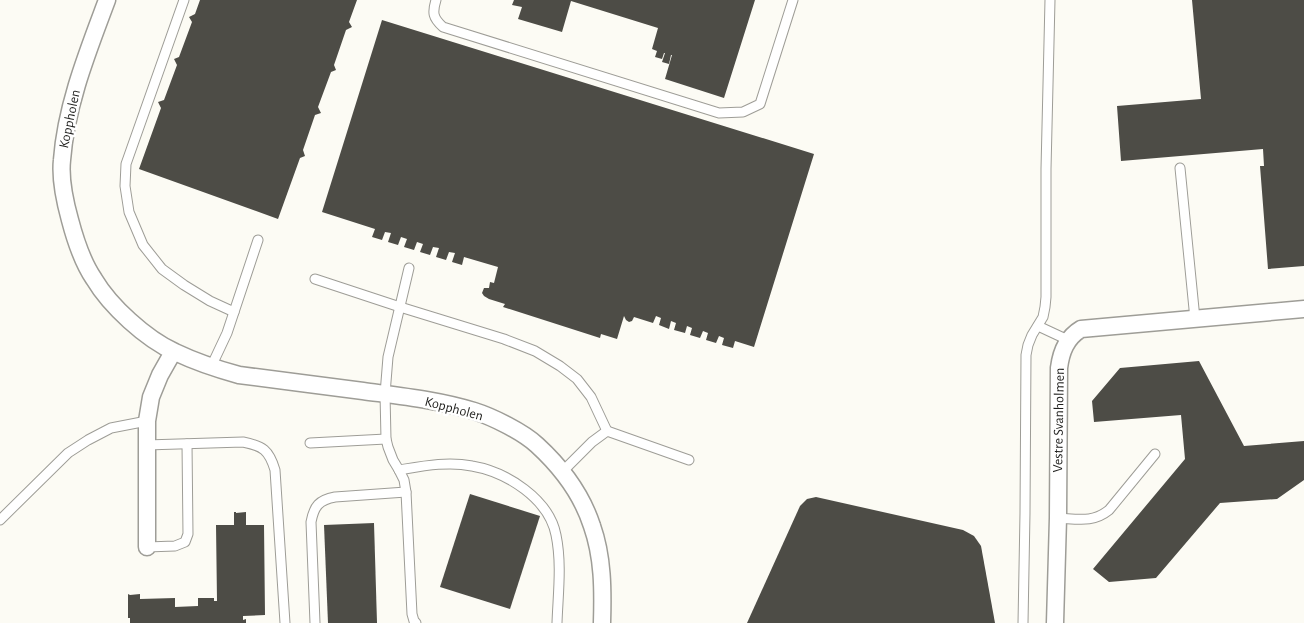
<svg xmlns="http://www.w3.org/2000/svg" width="1304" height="623" viewBox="0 0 1304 623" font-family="'Alegreya Sans',sans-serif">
<rect width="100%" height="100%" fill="#fcfbf4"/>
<g fill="#4d4c46">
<path d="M 200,0 L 357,0 L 349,22 L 352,27 L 346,30 L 334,65 L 336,70 L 331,72 L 318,107 L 321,113 L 315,115 L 303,150 L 305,156 L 300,158 L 278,219 L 139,169 L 161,108 L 158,102 L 164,100 L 177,65 L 174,59 L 179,57 L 192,22 L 189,17 L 195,14 Z"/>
<path d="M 514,0 L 755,0 L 724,98 L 665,79 L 672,55 L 671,55 L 669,64 L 662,62 L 665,53 L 664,53 L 662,59 L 655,57 L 657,51 L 652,49 L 658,28 L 571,1 L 562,32 L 518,19 L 522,7 L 512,5 Z"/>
<path d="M 1192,0 L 1304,0 L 1304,266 L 1268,269 L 1260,166 L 1264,166 L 1263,149 L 1121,161 L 1117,106 L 1201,99 Z"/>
<path d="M 382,20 L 814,154 L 754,347 L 735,341 L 733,348 L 722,345 L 724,338 L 719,336 L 716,343 L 706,340 L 708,333 L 703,331 L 700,338 L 690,335 L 692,328 L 687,326 L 685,333 L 674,330 L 676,323 L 671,321 L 669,329 L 659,325 L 661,318 L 656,316 L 653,323 L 634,317 L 632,321 L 629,322 L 626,320 L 624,316 L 617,339 L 601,334 L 600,338 L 503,307 L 505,304 L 489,299 L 484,296 L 482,293 L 484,288 L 489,288 L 490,282 L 494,283 L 498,267 L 464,257 L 462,265 L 452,262 L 455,253 L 449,252 L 446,260 L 436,257 L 439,248 L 433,247 L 430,255 L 420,252 L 423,244 L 417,242 L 414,250 L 404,247 L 407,239 L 401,237 L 398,245 L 388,242 L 391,233 L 385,232 L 382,240 L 372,237 L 375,229 L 322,212 Z"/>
<path d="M 1199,361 L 1244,446 L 1304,441 L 1304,480 L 1277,499 L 1220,503 L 1156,578 L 1109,582 L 1093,569 L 1185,459 L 1181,415 L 1094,422 L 1092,401 L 1120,368 Z"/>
<path d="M 470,494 L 540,516 L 510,609 L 440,587 Z"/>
<path d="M 816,497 L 963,530 L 974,536 L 981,546 L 995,623 L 747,623 L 800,506 L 807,499 Z"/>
<path d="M 234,512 L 236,512 L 236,513 L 246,512 L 246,525 L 264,525 L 265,615 L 243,616 L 243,620 L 246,619 L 246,623 L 130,623 L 130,618 L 128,618 L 128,594 L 130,595 L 140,594 L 140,599 L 175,598 L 175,607 L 198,606 L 198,598 L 214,598 L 214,601 L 217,601 L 216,525 L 234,525 Z"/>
<path d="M 374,523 L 377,623 L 328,623 L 324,525 Z"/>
</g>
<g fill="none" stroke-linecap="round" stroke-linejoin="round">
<defs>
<g id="lane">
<path d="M 184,0 L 126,164 L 125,186 L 129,212 L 143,245 L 162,269 L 184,285 L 210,301 L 234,312"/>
<path d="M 436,0 C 432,13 433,18 443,27 L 719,113 L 743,112 L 760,104 L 793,0"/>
<path d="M 1180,168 L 1195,319"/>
<path d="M 409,268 L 388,357 L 385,394 L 386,439 L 388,447 L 393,460 L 399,470 L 404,480 L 406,492 L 412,614 L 414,621 L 416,623"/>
<path d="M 315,279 L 400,307 L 504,339 L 535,351 L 560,366 L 577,379 L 591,397 L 607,431"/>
<path d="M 1038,326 L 1068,340"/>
<path d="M 211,367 L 227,333 L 258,240"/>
<path d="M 310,443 L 386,439"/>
<path d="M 146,445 L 243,442 C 263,446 269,450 275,470 L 285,623"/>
<path d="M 399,470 C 423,466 448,461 472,466 C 507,472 549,499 556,535 C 562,564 558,594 557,623"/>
<path d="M 562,472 L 592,442 L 607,431 L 689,460"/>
<path d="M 1058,518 C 1078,519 1093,523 1109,510 L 1155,454"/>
<path d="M 0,520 L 68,453 L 88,440 L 111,428 L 147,421"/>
<path d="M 147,547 L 175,546 L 185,542 L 188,534 L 187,444"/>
<path d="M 315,623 L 311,522 C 314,506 319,500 335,497 L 406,492"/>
<path d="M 1023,623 L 1025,513 L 1026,355 L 1028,345 L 1032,335 L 1043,317 L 1045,307 L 1046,297 L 1046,169 L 1050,0"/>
</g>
<g id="street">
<path d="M 107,0 C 88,51 66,105 62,160 C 60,178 65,202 70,220 C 75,239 83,263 94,279 C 110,306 146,339 175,352 C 196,362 217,369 239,375 C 280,380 322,386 363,391 C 400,396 439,400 474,411 C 493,417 523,432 537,445 C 561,467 582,495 592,526 C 603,557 603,590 602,623"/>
<path d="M 147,547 L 147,421 L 151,397 L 160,375 L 173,352"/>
<path d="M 1055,623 L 1058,518 L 1059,368 C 1061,352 1066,338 1081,329 L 1304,309"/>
</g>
</defs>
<use href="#lane" stroke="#9e9d97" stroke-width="11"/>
<use href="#street" stroke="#9e9d97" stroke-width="19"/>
<use href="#lane" stroke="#fff" stroke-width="9"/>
<use href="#street" stroke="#fff" stroke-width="16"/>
</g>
<g text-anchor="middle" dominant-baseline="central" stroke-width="5" stroke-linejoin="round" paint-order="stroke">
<g font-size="14" fill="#1e1e1c" stroke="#fff">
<text transform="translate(70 119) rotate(-78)">Koppholen</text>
<text transform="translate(454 409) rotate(15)">Koppholen</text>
<text transform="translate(1059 420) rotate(-89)">Vestre Svanholmen</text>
</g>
</g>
</svg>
